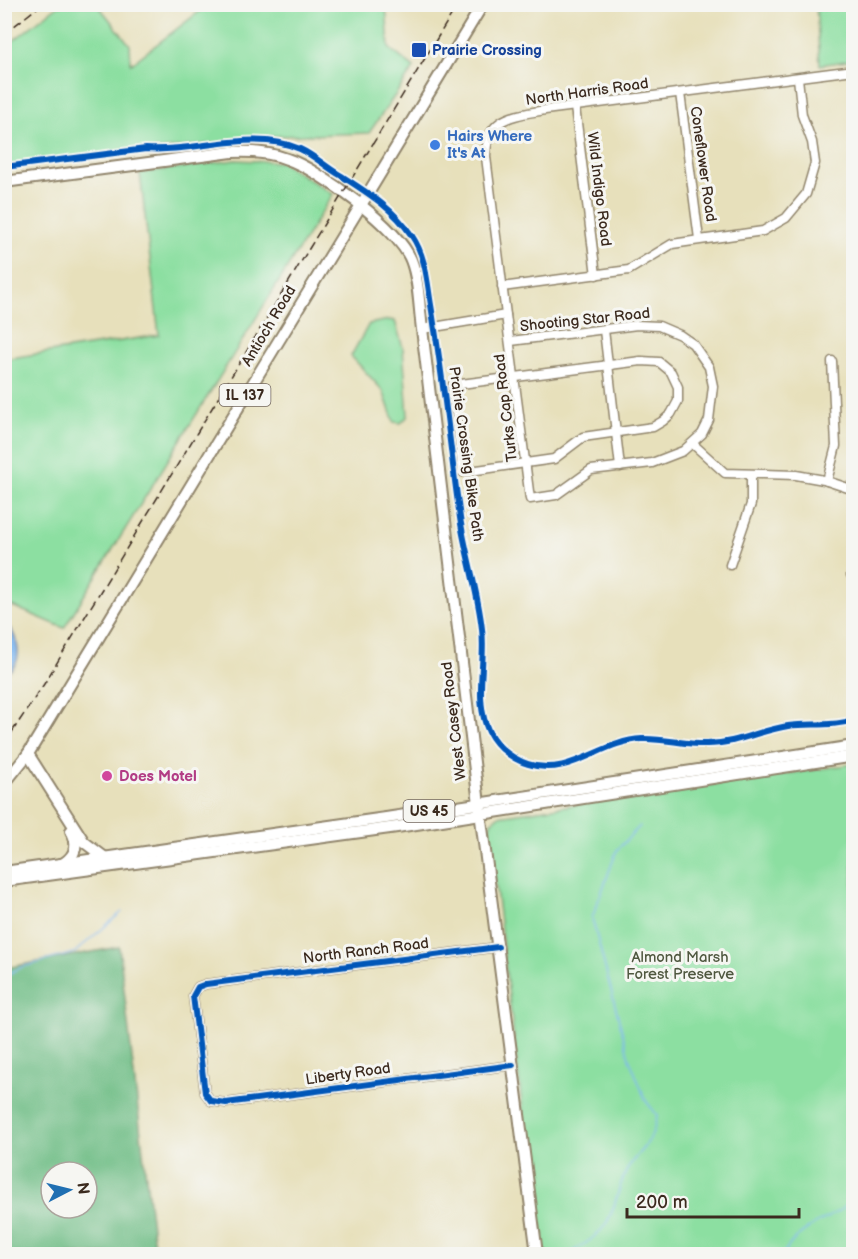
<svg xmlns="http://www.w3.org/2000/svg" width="858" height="1259" viewBox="0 0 858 1259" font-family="'Balsamiq Sans',sans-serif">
<rect width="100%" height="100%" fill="#f6f6f2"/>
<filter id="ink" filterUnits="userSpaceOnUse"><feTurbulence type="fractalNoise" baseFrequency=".0167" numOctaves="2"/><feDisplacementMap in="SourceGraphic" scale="12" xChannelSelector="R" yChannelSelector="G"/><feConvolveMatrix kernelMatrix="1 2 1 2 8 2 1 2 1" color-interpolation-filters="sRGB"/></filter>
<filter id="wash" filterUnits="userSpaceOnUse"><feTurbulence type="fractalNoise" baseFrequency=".008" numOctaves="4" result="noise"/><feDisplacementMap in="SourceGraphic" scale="24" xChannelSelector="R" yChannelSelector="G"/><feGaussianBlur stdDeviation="1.35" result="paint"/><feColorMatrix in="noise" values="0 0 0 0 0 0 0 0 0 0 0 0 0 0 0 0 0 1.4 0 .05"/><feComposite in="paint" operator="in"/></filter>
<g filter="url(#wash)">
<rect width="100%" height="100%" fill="#e7e0bb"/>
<g fill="#8cdfa1" stroke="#648460" stroke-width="1.5">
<path d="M 59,5 L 98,5 L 130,45 L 131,64 L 208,5 L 386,5 L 389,48 L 414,68 L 369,133 L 281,136 L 5,167 L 5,47 Z"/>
<path d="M 816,5 L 853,5 L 853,60 L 820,65 Z"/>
<path d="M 235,160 L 281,162 L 333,194 L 64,628 L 5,603 L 5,359 L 159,335 L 140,173 Z"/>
<path d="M 389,320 L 395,321 L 403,348 L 408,416 L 401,423 L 394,422 L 383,391 L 351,356 L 369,324 Z"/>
<path d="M 853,764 L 853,1254 L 540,1254 L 489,831 L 491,822 L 498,816 Z"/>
</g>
<path fill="#71be87" stroke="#567452" stroke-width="1.5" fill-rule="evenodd" d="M 119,947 L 155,1254 L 5,1254 L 5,968 ZM 51,1172 L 87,1172 L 87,1208 L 51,1208 Z"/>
<path fill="#80b7f0" stroke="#5e7087" stroke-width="1.5" d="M 4,622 C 19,634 26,665 5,673 Z"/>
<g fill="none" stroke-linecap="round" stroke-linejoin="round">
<g stroke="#80b7f0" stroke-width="1.5">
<path d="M 4,976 L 22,967 L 74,953 L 122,912"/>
<path d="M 568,1254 C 581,1247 599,1236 607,1222 C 618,1204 618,1180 632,1162 C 647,1142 652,1143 657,1115 L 646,1101 L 629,1058 L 592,918 L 617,850 L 640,826"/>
<path d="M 783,1254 C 803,1222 827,1223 854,1200"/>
</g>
</g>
</g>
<g filter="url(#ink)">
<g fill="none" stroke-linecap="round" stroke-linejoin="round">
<defs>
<g id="minor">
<path d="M 680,93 L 699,239"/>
<path d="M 575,107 L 596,275"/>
<path d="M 502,287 L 629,270 L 672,244 L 763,231 L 786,218 L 806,194 L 815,163 L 812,142 L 802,115 L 798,78"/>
<path d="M 506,315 L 530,499 L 556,495 L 591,470 L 652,463 L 683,451 L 702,434 L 709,420 L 713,386 L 709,367 L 693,344 L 680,335 L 659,326 L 637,325 L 511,341"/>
<path d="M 422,329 L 506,315 L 486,157 C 486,116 513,116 545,110 L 854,70"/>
<path d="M 604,330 L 620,467"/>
<path d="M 641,361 L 659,362 L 671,372 L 678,387 L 678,401 L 671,414 L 663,421 L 653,427 L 583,437 L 554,459 L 463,472 L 453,385 Z"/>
<path d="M 693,444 L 725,473 L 796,475 L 824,480 L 854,490"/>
<path d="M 827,481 L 836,446 L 832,361"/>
<path d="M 730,565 L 751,504 L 751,475"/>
<path d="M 851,575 L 854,567"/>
<path d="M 498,947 L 206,984 L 198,987 L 193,996 L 205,1093 L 211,1101 L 226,1103 L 513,1065"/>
</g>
<g id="major">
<path d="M 4,182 L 232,152 C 251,151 269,152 287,159 C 320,170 398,228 411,260 C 419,280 419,307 422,329 L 479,804 L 537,1254"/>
<path d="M 28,754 L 84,842 L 104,857"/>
<path d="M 4,784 L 28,754 L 483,4"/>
<path d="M 64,863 C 76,855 79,844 71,831"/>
<path d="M 4,872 L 386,818 L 854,746"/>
<path d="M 4,881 L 397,827 L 854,756"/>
</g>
</defs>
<use href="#minor" stroke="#91856c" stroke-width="11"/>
<use href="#major" stroke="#91856c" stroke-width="14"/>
<use href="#minor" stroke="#fff" stroke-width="8"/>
<use href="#major" stroke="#fff" stroke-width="10"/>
<g stroke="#3b2a1e" stroke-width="1.5" stroke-dasharray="9 4.5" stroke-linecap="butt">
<path d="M 4,34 L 42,4"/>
<path d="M 4,744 L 44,684 L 458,4"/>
</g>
<defs>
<g id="cycleway">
<path d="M 4,167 L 146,149 C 195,153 253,128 300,149 C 315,156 326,167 340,175 C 368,193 393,208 412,236 C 426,257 427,281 431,305 C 443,375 450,447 460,518 C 466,555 478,592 482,629 C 486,661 475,694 486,725 C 492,743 509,758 528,764 C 569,778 601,741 642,739 C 664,738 685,745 707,744 C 737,744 760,730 788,726 C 810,723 832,727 854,720"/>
<path d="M 498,947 L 206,984 L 198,987 L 193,996 L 205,1093 L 211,1101 L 226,1103 L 513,1065"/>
</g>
</defs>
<use href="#cycleway" stroke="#f6f6f2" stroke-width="10"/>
<use href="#cycleway" stroke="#0057b8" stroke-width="6"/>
</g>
</g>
<rect fill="#1a4fb4" stroke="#f6f6f2" stroke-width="2" x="411" y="42" width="16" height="16" rx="3"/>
<circle fill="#3f7fe0" stroke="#f6f6f2" stroke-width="2" cx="435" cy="145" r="6"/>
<circle fill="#d1479c" stroke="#f6f6f2" stroke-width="2" cx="107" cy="776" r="6"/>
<g text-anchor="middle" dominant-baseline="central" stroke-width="6" stroke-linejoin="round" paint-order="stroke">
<g fill="#f6f6f2" stroke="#73675e" stroke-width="1.5">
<rect x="219.5" y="384" width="51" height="22" rx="4.5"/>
<rect x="403.5" y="800" width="51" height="22" rx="4.5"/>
</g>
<g font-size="14" font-weight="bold" fill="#3b2a1e">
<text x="245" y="395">IL 137</text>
<text x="429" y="811">US 45</text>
</g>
<g font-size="15" font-weight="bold" fill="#164399" stroke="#f6f6f2" text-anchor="start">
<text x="432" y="50">Prairie Crossing</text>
</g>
<g font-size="15" fill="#3b2a1e" stroke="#f6f6f2">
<text transform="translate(587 92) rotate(-8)">North Harris Road</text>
<text transform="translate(703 164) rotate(82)">Coneflower Road</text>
<text transform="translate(599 189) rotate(83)">Wild Indigo Road</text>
<text transform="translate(585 320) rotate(-6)">Shooting Star Road</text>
<text transform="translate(269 326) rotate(-59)">Antioch Road</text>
<text transform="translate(506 408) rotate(-97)">Turks Cap Road</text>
<text transform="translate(466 454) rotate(82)">Prairie Crossing Bike Path</text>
<text transform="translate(454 721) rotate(-97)">West Casey Road</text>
<text transform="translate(366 951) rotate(-7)">North Ranch Road</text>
<text transform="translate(348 1074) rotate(-8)">Liberty Road</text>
</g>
<g font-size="15" font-weight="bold" fill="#366cbe" stroke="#f6f6f2" text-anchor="start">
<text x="447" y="136">Hairs Where<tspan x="447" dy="17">It's At</tspan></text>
</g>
<g font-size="15" font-weight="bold" fill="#b23c85" stroke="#f6f6f2" text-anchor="start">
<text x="119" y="776">Does Motel</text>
</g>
<g font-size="15" fill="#4f573f" stroke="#f6f6f2">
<text x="680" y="957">Almond Marsh<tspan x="680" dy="17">Forest Preserve</tspan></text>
</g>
</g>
<rect width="858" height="1259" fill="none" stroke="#f6f6f2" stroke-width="24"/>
<g transform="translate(69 1190) rotate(83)"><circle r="28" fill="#f6f6f2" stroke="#aba49d" stroke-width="1.5"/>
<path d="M0-4.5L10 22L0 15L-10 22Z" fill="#1f6fb2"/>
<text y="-9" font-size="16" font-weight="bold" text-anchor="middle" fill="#3b2a1e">N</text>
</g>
<path d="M627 1208v9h172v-9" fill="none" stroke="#3b2a1e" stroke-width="3"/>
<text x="636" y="1208" font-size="18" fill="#3b2a1e" stroke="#f6f6f2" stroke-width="4.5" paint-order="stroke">200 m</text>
</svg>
